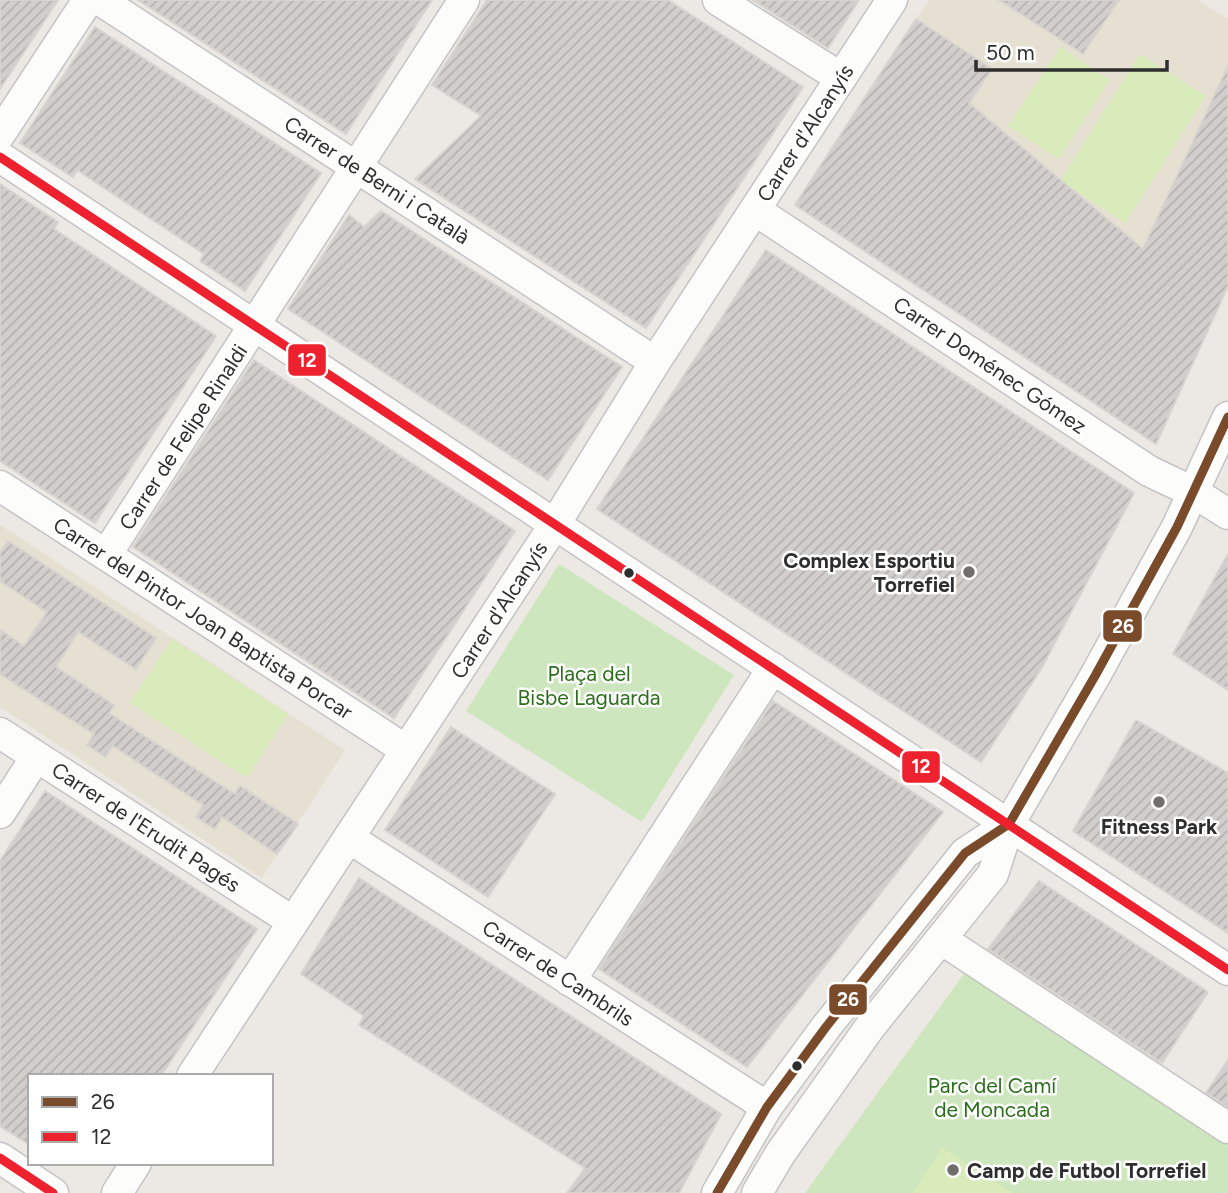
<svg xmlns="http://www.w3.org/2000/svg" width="1228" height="1193" viewBox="0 0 1228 1193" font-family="Figtree,sans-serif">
<defs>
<pattern id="building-hatch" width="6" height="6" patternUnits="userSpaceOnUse" patternTransform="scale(1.75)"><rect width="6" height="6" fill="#d1cecb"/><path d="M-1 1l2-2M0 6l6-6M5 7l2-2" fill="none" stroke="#b4b1af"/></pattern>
</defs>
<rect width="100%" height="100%" fill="#ece8e4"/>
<g fill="#e6e0d3">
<path d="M 929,0 L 1198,0 L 1228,19 L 1228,66 L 1143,249 L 969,103 L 991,69 L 916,19 Z"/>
<path d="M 0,525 L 345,750 L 262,878 L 0,707 Z"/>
</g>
<g fill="#cee6be">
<path d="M 559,564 L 734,675 L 642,822 L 466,711 Z"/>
<path d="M 969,967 L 1228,1138 L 1228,1193 L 805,1193 Z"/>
</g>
<g fill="#d9eabb">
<path d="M 1060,47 L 1110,80 L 1059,159 L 1008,126 Z"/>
<path d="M 1140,54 L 1206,96 L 1125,223 L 1060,181 Z"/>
<path d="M 172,639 L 288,714 L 247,778 L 130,703 Z"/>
<path d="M 942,1148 L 1013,1193 L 913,1193 Z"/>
</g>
<g fill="url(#building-hatch)" stroke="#d7d4d0" stroke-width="2">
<path d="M 0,0 L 58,0 L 0,89 Z"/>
<path d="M 138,0 L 432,0 L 346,134 Z"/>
<path d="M 487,0 L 668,0 L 803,87 L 646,328 L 415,179 L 481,116 L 432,85 Z"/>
<path d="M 753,0 L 859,0 L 828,48 Z"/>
<path d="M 999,0 L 1119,0 L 1083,54 Z"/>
<path d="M 916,19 L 992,69 L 969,103 L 1143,249 L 1228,66 L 1228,286 L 1156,444 L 795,205 Z"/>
<path d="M 95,27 L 321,173 L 245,291 L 200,261 L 204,254 L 77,170 L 73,177 L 20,143 Z"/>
<path d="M 0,184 L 58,222 L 54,229 L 216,336 L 95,523 L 0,461 Z"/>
<path d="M 381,211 L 622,367 L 548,480 L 288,309 L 349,215 L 364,227 Z"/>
<path d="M 766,250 L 1134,493 L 1041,669 L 981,762 L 597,509 Z"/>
<path d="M 254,360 L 515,531 L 394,718 L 133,547 Z"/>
<path d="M 8,541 L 156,638 L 136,669 L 78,632 L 56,667 L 114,705 L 109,713 L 217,783 L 235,794 L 240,786 L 298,824 L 277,854 L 222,817 L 215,829 L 196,817 L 203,805 L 113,746 L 105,757 L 87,745 L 94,734 L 0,674 L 0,630 L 24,646 L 47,612 L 0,581 L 0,553 Z"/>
<path d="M 1228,554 L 1228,690 L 1173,654 Z"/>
<path d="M 773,701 L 943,812 L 747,1067 L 599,969 Z"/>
<path d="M 1136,720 L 1228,773 L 1228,933 L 1073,831 Z"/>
<path d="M 451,727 L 555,794 L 488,897 L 385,830 Z"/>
<path d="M 45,791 L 257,929 L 161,1076 L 30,1076 L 30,1145 L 0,1126 L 0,861 Z"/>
<path d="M 359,878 L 721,1114 L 679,1193 L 567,1193 L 585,1168 L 359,1025 L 364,1016 L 301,974 Z"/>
<path d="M 1039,881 L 1208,992 L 1162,1063 L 988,949 Z"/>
<path d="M 1228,1060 L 1228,1107 L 1206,1093 Z"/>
</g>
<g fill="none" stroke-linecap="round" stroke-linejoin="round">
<defs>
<g id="minor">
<path d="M 100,0 L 655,362"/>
<path d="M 718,0 L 841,78"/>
<path d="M 0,134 L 88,0"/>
<path d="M 0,157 L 1228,970"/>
<path d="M 755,210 L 1149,471 L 1193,492 L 1228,514"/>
<path d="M 0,486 L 406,750"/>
<path d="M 106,555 L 464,0"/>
<path d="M 0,733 L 292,921"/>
<path d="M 0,813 L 36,757"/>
<path d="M 349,838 L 767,1107"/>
<path d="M 941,939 L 1228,1128"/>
<path d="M 570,981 L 773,668"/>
<path d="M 192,1076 L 555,524 L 655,362 L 892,0"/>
<path d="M 0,1158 L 53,1193"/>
<path d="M 117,1193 L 136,1163"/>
<path d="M 717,1193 L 767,1107 L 826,1027 L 965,853 L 1009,824"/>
<path d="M 757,1193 L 780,1154 L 870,1027 L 993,874 L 1009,824 L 1095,676 L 1177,527 L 1228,417"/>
</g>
</defs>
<use href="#minor" stroke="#c5c4c5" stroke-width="33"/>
<use href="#minor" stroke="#fcfcfb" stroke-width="30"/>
<defs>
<path id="bus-1" d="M 717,1193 L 767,1107 L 826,1027 L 965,853 L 1009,824 L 1095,676 L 1177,527 L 1228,417"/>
<g id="bus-2">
<path d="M 0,157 L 1228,970"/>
<path d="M 0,1158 L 53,1193"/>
</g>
</defs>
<use href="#bus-1" stroke="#fff" stroke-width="14"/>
<use href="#bus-2" stroke="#fff" stroke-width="14"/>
<use href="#bus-1" stroke="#7a4b2a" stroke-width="9"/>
<use href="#bus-2" stroke="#ed222e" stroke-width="9"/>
</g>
<g fill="#706f6e" stroke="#fff" stroke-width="2.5">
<circle cx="969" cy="572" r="7"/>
<circle cx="1159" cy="802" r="7"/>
<circle cx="953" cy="1170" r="7"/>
</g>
<g fill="#2e2e2e" stroke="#fff" stroke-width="2.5">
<circle cx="629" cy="573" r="6"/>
<circle cx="797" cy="1066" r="6"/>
</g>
<g text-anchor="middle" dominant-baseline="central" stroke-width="5" stroke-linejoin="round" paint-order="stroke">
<g font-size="21" fill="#2e2e2e" stroke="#fff">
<text transform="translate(805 133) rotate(-57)">Carrer d'Alcanyís</text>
<text transform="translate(377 180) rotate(33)">Carrer de Berni i Català</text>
<text transform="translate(990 365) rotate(34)">Carrer Doménec Gómez</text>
<text transform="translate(183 437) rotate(-57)">Carrer de Felipe Rinaldi</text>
<text transform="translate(499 610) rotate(-57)">Carrer d'Alcanyís</text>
<text transform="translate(203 618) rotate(33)">Carrer del Pintor Joan Baptista Porcar</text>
<text transform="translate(146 827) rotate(33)">Carrer de l'Erudit Pagés</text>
<text transform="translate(558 973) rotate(33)">Carrer de Cambrils</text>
</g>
<g font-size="21" font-weight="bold" fill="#2e2e2e" stroke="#fff" text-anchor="end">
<text x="955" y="560">Complex Esportiu<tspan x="955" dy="24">Torrefiel</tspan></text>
<text x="1159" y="826" text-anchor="middle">Fitness Park</text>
<text x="967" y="1170" text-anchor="start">Camp de Futbol Torrefiel</text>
</g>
<g font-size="21" fill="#2c6e1b" stroke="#fff">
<text x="589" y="673">Plaça del<tspan x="589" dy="24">Bisbe Laguarda</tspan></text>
<text x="992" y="1085">Parc del Camí<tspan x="992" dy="24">de Moncada</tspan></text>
</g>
</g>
<g stroke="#fff" stroke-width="2.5">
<rect x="287" y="343" width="40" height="34" rx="7" fill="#ed222e"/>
<rect x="1102" y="609" width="41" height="34" rx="7" fill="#7a4b2a"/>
<rect x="901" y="750" width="40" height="34" rx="7" fill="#ed222e"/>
<rect x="828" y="983" width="40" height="33" rx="7" fill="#7a4b2a"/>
</g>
<g font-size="19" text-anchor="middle" font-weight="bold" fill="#fff">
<text x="307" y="367">12</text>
<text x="1123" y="633">26</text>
<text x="921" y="773">12</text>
<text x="848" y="1006">26</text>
</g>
<rect x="28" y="1074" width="245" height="91" fill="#ffffff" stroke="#ababab" stroke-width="2"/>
<rect x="42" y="1097" width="35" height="10" fill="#7a4b2a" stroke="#ababab" stroke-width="2"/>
<text x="91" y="1109" font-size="21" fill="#2e2e2e">26</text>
<rect x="42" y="1132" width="35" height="10" fill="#ed222e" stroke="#ababab" stroke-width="2"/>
<text x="91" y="1144" font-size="21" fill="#2e2e2e">12</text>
<path d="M976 60v10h191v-10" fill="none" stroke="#2e2e2e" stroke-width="3.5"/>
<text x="986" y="60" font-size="21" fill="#2e2e2e" stroke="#ffffff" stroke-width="5" paint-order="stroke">50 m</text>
</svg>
